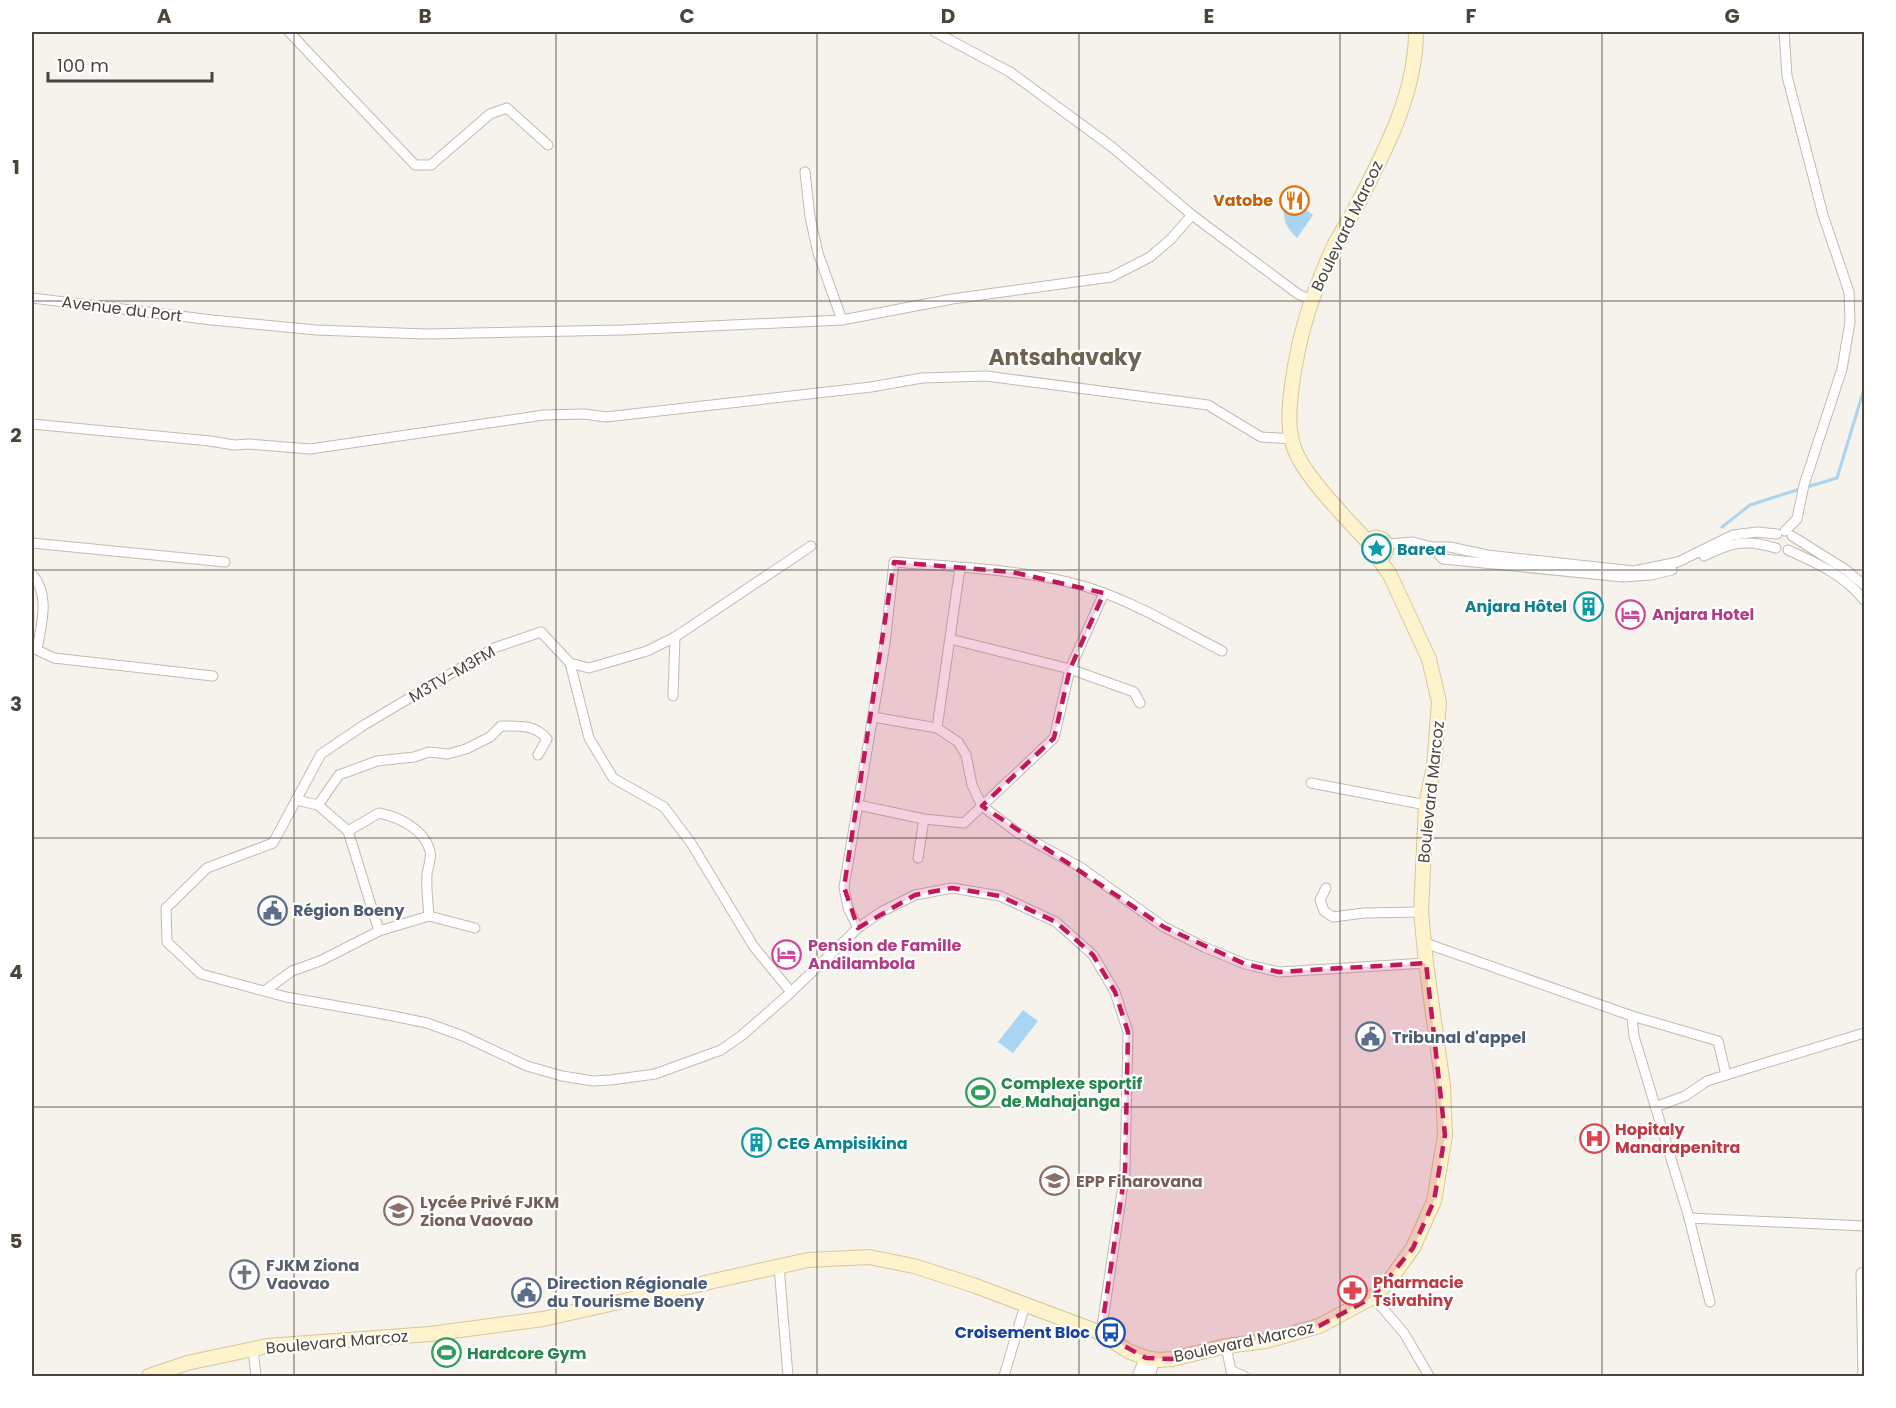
<svg xmlns="http://www.w3.org/2000/svg" width="1896" height="1408" viewBox="0 0 1896 1408" font-family="Poppins,sans-serif">
<rect width="100%" height="100%" fill="#f6f3ec"/>
<g fill="#a9d4f2">
<path d="M 1287,196 L 1313,215 L 1297,238 C 1283,225 1281,214 1287,196 Z"/>
<path d="M 1023,1010 L 1038,1021 L 1013,1053 L 998,1042 Z"/>
</g>
<g fill="none" stroke-linecap="round" stroke-linejoin="round">
<g stroke="#a9d4f2" stroke-width="3">
<path d="M 1807,487 L 1837,478 L 1864,389"/>
<path d="M 1722,527 L 1750,505 L 1800,489"/>
</g>
<defs>
<g id="minor">
<path d="M 289,32 L 415,165 L 431,165 L 490,114 L 507,108 L 548,145"/>
<path d="M 935,32 L 1010,72 L 1112,147 L 1192,215 L 1298,294 L 1311,300"/>
<path d="M 1784,32 L 1787,76 L 1823,215 L 1849,292 L 1850,322 L 1842,369 L 1804,485 L 1797,519 L 1785,531"/>
<path d="M 805,172 L 810,217 L 818,253 L 842,320"/>
<path d="M 32,298 L 212,320 L 316,330 L 426,334 L 624,330 L 842,320 L 952,299 L 1111,277 L 1150,257 L 1171,239 L 1192,215"/>
<path d="M 32,424 L 210,441 L 234,445 L 249,444 L 310,449 L 544,415 L 584,414 L 606,417 L 871,387 L 922,378 L 986,376 L 1208,405 L 1261,437 L 1292,439"/>
<path d="M 1792,536 L 1846,570 L 1864,585"/>
<path d="M 32,543 L 225,562"/>
<path d="M 1387,544 L 1413,542 L 1432,547 L 1450,547 L 1487,555 L 1634,571 L 1678,562 L 1733,535 L 1757,532 L 1777,534"/>
<path d="M 811,546 L 675,637 L 647,651 L 589,668 L 570,663 L 541,632 L 494,648 L 364,725 L 321,754 L 273,843 L 207,868 L 166,908 L 167,942 L 201,974 L 286,997 L 388,1015 L 427,1023 L 463,1036 L 527,1066 L 562,1076 L 593,1081 L 611,1080 L 655,1074 L 721,1050 L 741,1036 L 788,995 L 858,928 L 881,912 L 915,895 L 952,888 L 1000,896 L 1056,922 L 1093,955 L 1115,992 L 1128,1032 L 1125,1172 L 1101,1333"/>
<path d="M 1432,547 L 1443,559 L 1623,577 L 1651,575 L 1672,570"/>
<path d="M 1788,550 C 1817,563 1844,575 1864,600"/>
<path d="M 1704,556 C 1733,542 1745,539 1776,548"/>
<path d="M 32,574 C 51,596 41,624 37,650 L 54,658 L 213,676"/>
<path d="M 950,639 L 1070,669 L 1134,692 L 1140,703"/>
<path d="M 570,663 L 589,738 L 613,778 L 664,807 L 691,843 L 754,947 L 791,992"/>
<path d="M 673,696 L 675,637"/>
<path d="M 873,717 L 937,728 L 958,742 L 966,755 L 972,785 L 982,806 L 1018,833 L 1080,867 L 1164,927 L 1204,947 L 1245,964 L 1279,972 L 1426,963"/>
<path d="M 937,728 L 960,568"/>
<path d="M 1311,783 L 1426,805"/>
<path d="M 296,800 L 318,805 L 348,831 L 379,813 C 399,817 424,829 430,851 C 432,857 428,867 427,874 C 426,888 428,902 429,916 L 475,928"/>
<path d="M 318,805 L 339,775 L 377,761 L 414,757 L 429,752 L 448,754 L 466,749 L 490,737 L 501,726 C 519,726 535,724 547,739 L 538,755"/>
<path d="M 858,805 L 924,819 L 964,823 L 1054,738 L 1070,669 L 1104,593"/>
<path d="M 348,831 L 379,931"/>
<path d="M 918,858 L 924,819"/>
<path d="M 1326,888 L 1320,900 L 1324,911 L 1333,917 L 1364,913 L 1421,912"/>
<path d="M 858,928 L 848,908 L 844,887 L 885,644 L 894,562 C 953,567 1014,569 1072,583 C 1123,595 1175,627 1222,651"/>
<path d="M 1425,943 L 1632,1016 L 1718,1041 L 1726,1075 L 1864,1033"/>
<path d="M 266,990 L 292,971 L 320,961 L 379,931 L 429,916"/>
<path d="M 1632,1016 L 1634,1036 L 1689,1218 L 1710,1302"/>
<path d="M 1655,1107 L 1685,1096 L 1707,1081 L 1726,1075"/>
<path d="M 1689,1218 L 1864,1226"/>
<path d="M 779,1266 L 788,1376"/>
<path d="M 1861,1273 L 1863,1376"/>
<path d="M 1373,1297 L 1404,1333 L 1429,1376"/>
<path d="M 1226,1346 L 1232,1376"/>
<path d="M 253,1349 L 256,1376"/>
<path d="M 1232,1371 L 1244,1376"/>
<path d="M 1004,1376 L 1025,1305"/>
</g>
<g id="tertiary">
<path d="M 1146,1358 L 1151,1368 L 1148,1376"/>
<path d="M 1139,1376 L 1146,1358"/>
</g>
<g id="secondary">
<path d="M 1367,541 C 1346,518 1312,484 1298,457 C 1286,434 1289,409 1292,385 C 1299,333 1312,294 1334,246 C 1340,234 1348,223 1354,211 C 1383,155 1416,95 1416,32"/>
<path d="M 1367,541 C 1382,530 1395,549 1379,559"/>
<path d="M 149,1376 L 187,1363 L 267,1346 L 430,1334 L 543,1319 L 808,1260 L 869,1257 L 914,1266 L 973,1285 L 1101,1333 L 1128,1351 L 1146,1358 L 1159,1360 L 1172,1359 L 1226,1346 L 1266,1341 L 1319,1326 L 1373,1297 L 1389,1281 L 1413,1248 L 1434,1201 L 1445,1135 L 1443,1086 L 1426,963 L 1421,912 L 1426,805 L 1434,766 L 1439,702 L 1429,659 L 1390,575 L 1379,559"/>
</g>
</defs>
<use href="#minor" stroke="#c2bbae" stroke-width="11"/>
<use href="#tertiary" stroke="#c2bbae" stroke-width="14"/>
<use href="#secondary" stroke="#d6c79b" stroke-width="16"/>
<use href="#minor" stroke="#fff" stroke-width="9"/>
<use href="#tertiary" stroke="#fff" stroke-width="12"/>
<use href="#secondary" stroke="#fff3cd" stroke-width="14"/>
</g>
<path fill="#c2185b" fill-opacity="0.2" stroke="#c2185b" stroke-width="4.5" stroke-dasharray="12 8" stroke-linejoin="round" d="M 894,562 L 1012,572 L 1104,593 L 1070,669 L 1054,738 L 982,806 L 1164,927 L 1245,964 L 1279,972 L 1426,963 L 1445,1135 L 1434,1201 L 1413,1248 L 1373,1297 L 1319,1326 L 1172,1359 L 1146,1358 L 1101,1333 L 1125,1172 L 1128,1032 L 1115,992 L 1093,955 L 1056,922 L 1000,896 L 952,888 L 915,895 L 858,928 L 844,887 Z"/>
<path fill="none" stroke="#4b4439" stroke-width="1.5" stroke-opacity="0.55" d="M 294,32 L 294,1376M 556,32 L 556,1376M 817,32 L 817,1376M 1079,32 L 1079,1376M 1340,32 L 1340,1376M 1602,32 L 1602,1376M 32,301 L 1864,301M 32,570 L 1864,570M 32,838 L 1864,838M 32,1107 L 1864,1107"/>
<defs>
<symbol id="restaurant-ring" viewBox="-11 -11 22 22"><circle r="9.5" fill="#fff" stroke="#e8710a" stroke-width="1.5"/><path d="M-5-6h1v4h1v-4h1v4h1v-4h1v5L-1.5 .5V6h-2V.5L-5-1ZM5-6V6H3V1.5H1.5Q1.5-4 5-6Z" fill="#e8710a"/></symbol>
<symbol id="sight-ring" viewBox="-11 -11 22 22"><circle r="9.5" fill="#fff" stroke="#0f9aa8" stroke-width="1.5"/><path d="M0-6L1.8-2.2L6-1.7L2.9 1.2L3.7 5.4L0 3.3L-3.7 5.4L-2.9 1.2L-6-1.7L-1.8-2.2Z" fill="#0f9aa8"/></symbol>
<symbol id="building-ring" viewBox="-11 -11 22 22"><circle r="9.5" fill="#fff" stroke="#0f9aa8" stroke-width="1.5"/><path d="M-4-6H4V6H1V3H-1V6H-4ZM-2.5-4.3h1.7v1.8h-1.7ZM.8-4.3h1.7v1.8H.8ZM-2.5-1h1.7V.8h-1.7ZM.8-1h1.7V.8H.8Z" fill="#0f9aa8"/></symbol>
<symbol id="hotel-ring" viewBox="-11 -11 22 22"><circle r="9.5" fill="#fff" stroke="#d1479c" stroke-width="1.5"/><path d="M-6-4.5h1.5V1H6V5H4.5V3h-9V5H-6ZM-4 0a1.8 1.8 0 1 1 3.6 0ZM.5 0V-2.5h3Q6-2.5 6 0Z" fill="#d1479c"/></symbol>
<symbol id="civic-ring" viewBox="-11 -11 22 22"><circle r="9.5" fill="#fff" stroke="#5c6f8a" stroke-width="1.5"/><path d="M-.6-6.5H3V-4.5H.6V-3L4-1V1h2V6H-6V1h2V-1L-.6-3ZM-1.2 2.5V6h2.4V2.5Z" fill="#5c6f8a"/></symbol>
<symbol id="stadium-ring" viewBox="-11 -11 22 22"><circle r="9.5" fill="#fff" stroke="#2e9e5b" stroke-width="1.5"/><path d="M0-5a6.5 5 0 1 0 0 10a6.5 5 0 1 0 0-10ZM-3.5-1.8h7v3.6h-7Z" fill="#2e9e5b"/></symbol>
<symbol id="hospital-ring" viewBox="-11 -11 22 22"><circle r="9.5" fill="#fff" stroke="#e0444e" stroke-width="1.5"/><path d="M-5-5h3v3.5h4V-5h3V5h-3V1.5h-4V5h-3Z" fill="#e0444e"/></symbol>
<symbol id="school-ring" viewBox="-11 -11 22 22"><circle r="9.5" fill="#fff" stroke="#8d6e63" stroke-width="1.5"/><path d="M0-5L7-2L0 1L-7-2ZM-4 1L0 2.5L4 1V4Q0 6-4 4Z" fill="#8d6e63"/></symbol>
<symbol id="church-ring" viewBox="-11 -11 22 22"><circle r="9.5" fill="#fff" stroke="#6b7280" stroke-width="1.5"/><path d="M-1.2-6h2.4v3.5h3.3v2.4h-3.3V6h-2.4V-.1h-3.3v-2.4h3.3Z" fill="#6b7280"/></symbol>
<symbol id="pharmacy-ring" viewBox="-11 -11 22 22"><circle r="9.5" fill="#fff" stroke="#e0444e" stroke-width="1.5"/><path d="M-2-6h4v4h4v4h-4v4h-4v-4h-4v-4h4Z" fill="#e0444e"/></symbol>
<symbol id="bus-ring" viewBox="-11 -11 22 22"><circle r="9.5" fill="#fff" stroke="#1a4fb4" stroke-width="1.5"/><path d="M-5-6H5V4H4V6H2V4H-2V6H-4V4H-5ZM-3.5-4V0h7V-4ZM-3.5 1.2v1.5H-2V1.2ZM2 1.2v1.5H3.5V1.2Z" fill="#1a4fb4"/></symbol>
</defs>
<g fill-rule="evenodd">
<use href="#restaurant-ring" x="1278" y="184" width="33" height="33"/>
<use href="#sight-ring" x="1360" y="532" width="33" height="33"/>
<use href="#building-ring" x="1572" y="590" width="33" height="33"/>
<use href="#hotel-ring" x="1614" y="598" width="33" height="33"/>
<use href="#civic-ring" x="256" y="894" width="33" height="33"/>
<use href="#hotel-ring" x="770" y="938" width="33" height="33"/>
<use href="#civic-ring" x="1354" y="1020" width="33" height="33"/>
<use href="#stadium-ring" x="964" y="1076" width="33" height="33"/>
<use href="#hospital-ring" x="1578" y="1122" width="33" height="33"/>
<use href="#building-ring" x="740" y="1126" width="33" height="33"/>
<use href="#school-ring" x="1038" y="1164" width="33" height="33"/>
<use href="#school-ring" x="382" y="1194" width="33" height="33"/>
<use href="#church-ring" x="228" y="1258" width="33" height="33"/>
<use href="#pharmacy-ring" x="1336" y="1274" width="33" height="33"/>
<use href="#civic-ring" x="510" y="1276" width="33" height="33"/>
<use href="#bus-ring" x="1094" y="1316" width="33" height="33"/>
<use href="#stadium-ring" x="430" y="1336" width="33" height="33"/>
</g>
<g text-anchor="middle" dominant-baseline="central" stroke-width="4.5" stroke-linejoin="round" paint-order="stroke">
<g font-size="16" font-weight="bold" fill="#c56008" stroke="#fff" text-anchor="end">
<text x="1273" y="200">Vatobe</text>
</g>
<g font-size="16" fill="#4b4439" stroke="#fff">
<text transform="translate(1347 226) rotate(-64)">Boulevard Marcoz</text>
<text transform="translate(122 309) rotate(7)">Avenue du Port</text>
<text transform="translate(452 674) rotate(-30)">M3TV-M3FM</text>
<text transform="translate(1431 792) rotate(-84)">Boulevard Marcoz</text>
<text transform="translate(337 1342) rotate(-5)">Boulevard Marcoz</text>
<text transform="translate(1244 1342) rotate(-12)">Boulevard Marcoz</text>
</g>
<g font-size="16" font-weight="bold" fill="#0d838f" stroke="#fff" text-anchor="start">
<text x="1397" y="549">Barea</text>
<text x="1567" y="606" text-anchor="end">Anjara Hôtel</text>
<text x="777" y="1143">CEG Ampisikina</text>
</g>
<g font-size="16" font-weight="bold" fill="#b23c85" stroke="#fff" text-anchor="start">
<text x="1652" y="614">Anjara Hotel</text>
<text x="808" y="945">Pension de Famille<tspan x="808" dy="18">Andilambola</tspan></text>
</g>
<g font-size="16" font-weight="bold" fill="#4e5e75" stroke="#fff" text-anchor="start">
<text x="293" y="910">Région Boeny</text>
<text x="1392" y="1037">Tribunal d'appel</text>
<text x="547" y="1283">Direction Régionale<tspan x="547" dy="18">du Tourisme Boeny</tspan></text>
</g>
<g font-size="16" font-weight="bold" fill="#27864d" stroke="#fff" text-anchor="start">
<text x="1001" y="1083">Complexe sportif<tspan x="1001" dy="18">de Mahajanga</tspan></text>
<text x="467" y="1353">Hardcore Gym</text>
</g>
<g font-size="16" font-weight="bold" fill="#be3a42" stroke="#fff" text-anchor="start">
<text x="1615" y="1129">Hopitaly<tspan x="1615" dy="18">Manarapenitra</tspan></text>
<text x="1373" y="1282">Pharmacie<tspan x="1373" dy="18">Tsivahiny</tspan></text>
</g>
<g font-size="16" font-weight="bold" fill="#785e54" stroke="#fff" text-anchor="start">
<text x="1076" y="1181">EPP Fiharovana</text>
<text x="420" y="1202">Lycée Privé FJKM<tspan x="420" dy="18">Ziona Vaovao</tspan></text>
</g>
<g font-size="16" font-weight="bold" fill="#5b616d" stroke="#fff" text-anchor="start">
<text x="266" y="1265">FJKM Ziona<tspan x="266" dy="18">Vaovao</tspan></text>
</g>
<g font-size="16" font-weight="bold" fill="#164399" stroke="#fff" text-anchor="end">
<text x="1090" y="1332">Croisement Bloc</text>
</g>
<g font-size="22" font-weight="bold" fill="#6e6250" stroke="#fff">
<text x="1065" y="357">Antsahavaky</text>
</g>
</g>
<rect width="1896" height="1408" fill="none" stroke="#ffffff" stroke-width="66"/>
<path d="M48 72v9h164v-9" fill="none" stroke="#4b4439" stroke-width="3"/>
<text x="57" y="72" font-size="18" fill="#4b4439" stroke="#ffffff" stroke-width="4.5" paint-order="stroke">100 m</text>
<rect x="33" y="33" width="1830" height="1342" fill="none" stroke="#4b4439" stroke-width="2"/>
<g font-size="20" text-anchor="middle" font-weight="bold" fill="#4b4439">
<text x="164" y="23">A</text>
<text x="425" y="23">B</text>
<text x="687" y="23">C</text>
<text x="948" y="23">D</text>
<text x="1209" y="23">E</text>
<text x="1471" y="23">F</text>
<text x="1732" y="23">G</text>
<text x="16" y="174">1</text>
<text x="16" y="442">2</text>
<text x="16" y="711">3</text>
<text x="16" y="979">4</text>
<text x="16" y="1248">5</text>
</g>
</svg>
